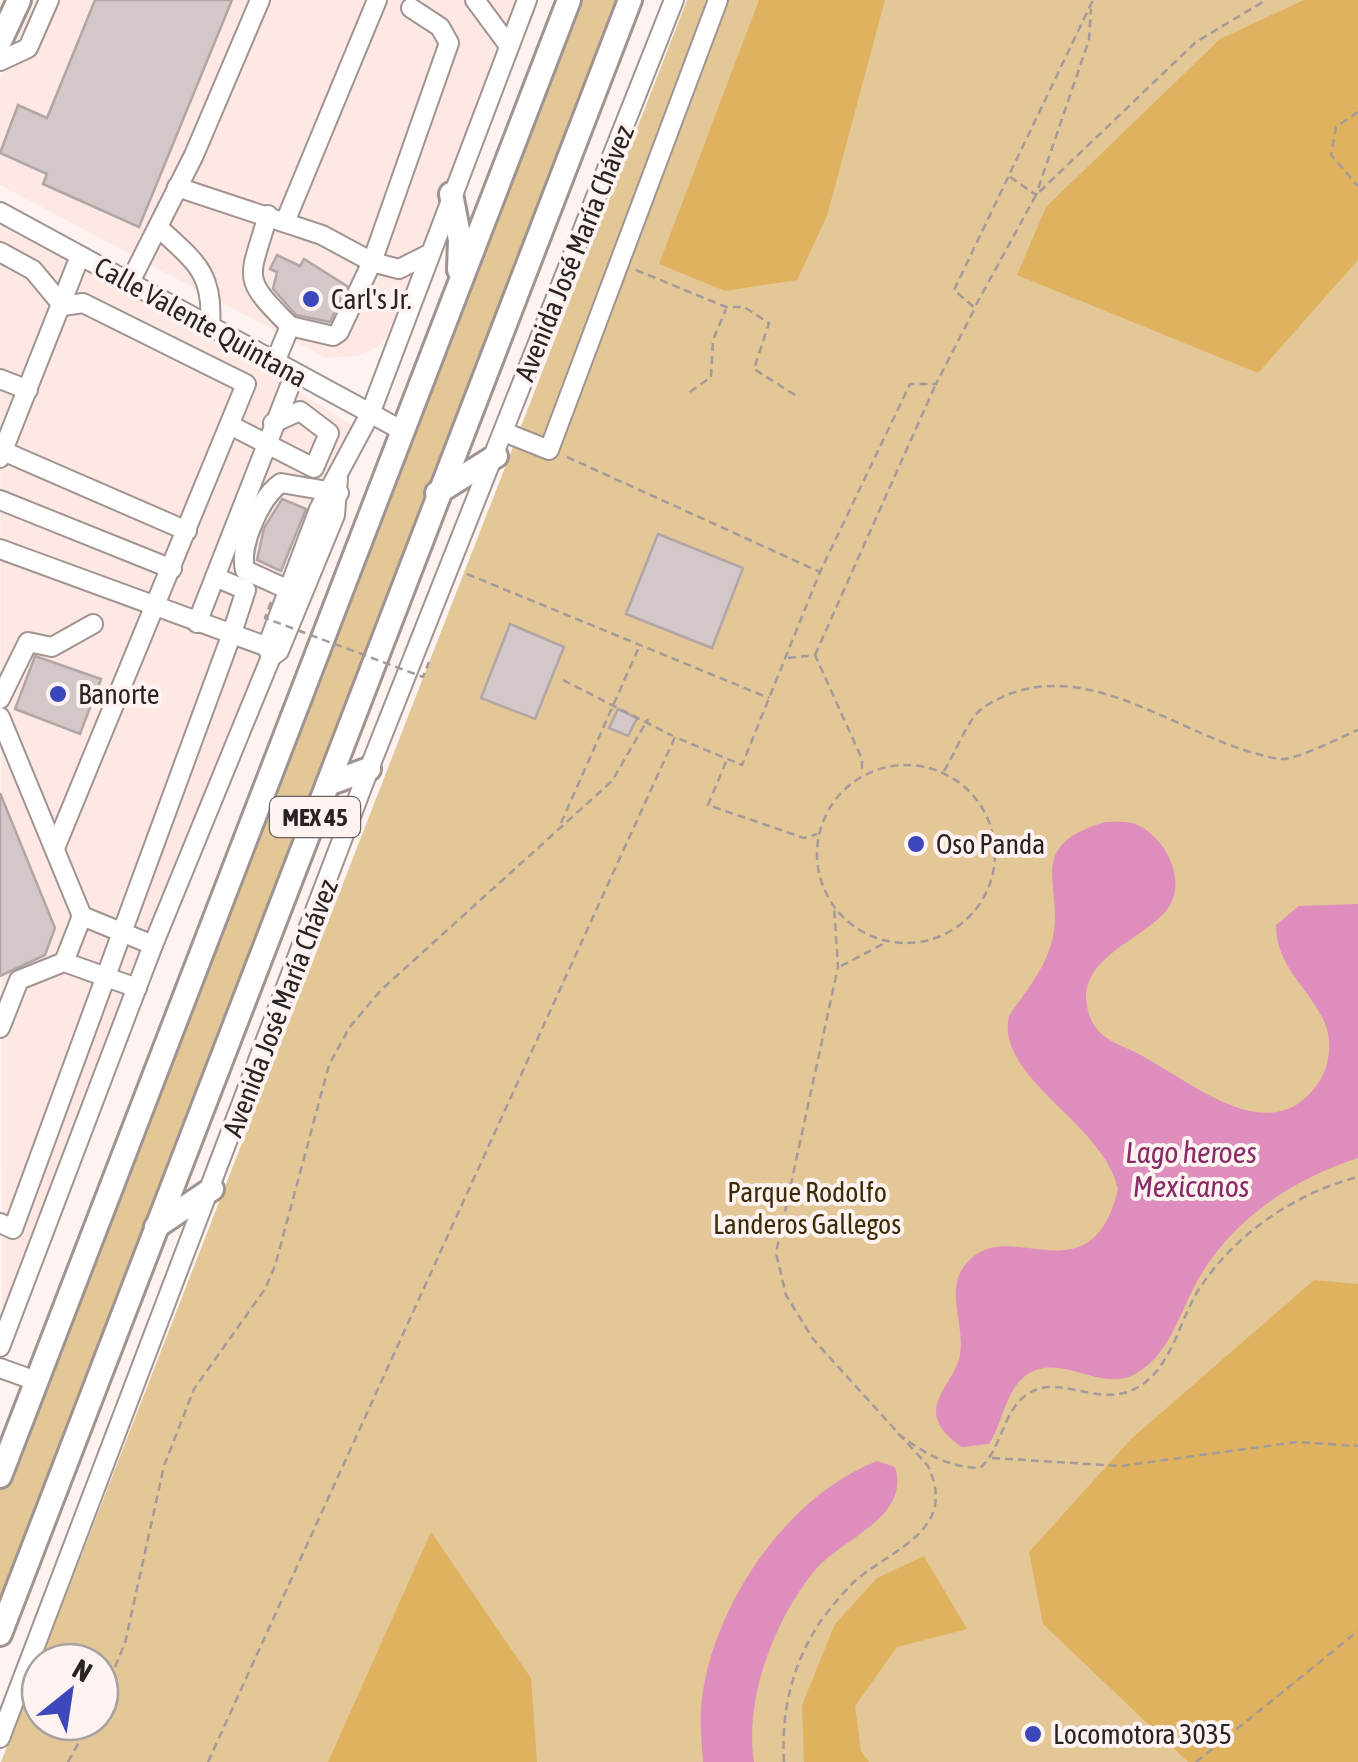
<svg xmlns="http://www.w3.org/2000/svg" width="1358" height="1762" viewBox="0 0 1358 1762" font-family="'Asap Condensed',sans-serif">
<rect width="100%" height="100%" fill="#fef3f1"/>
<g fill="#fee8e3">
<path d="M 35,0 L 518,0 L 394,327 L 378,347 L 357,356 L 326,358 L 0,185 L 0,79 Z"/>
<path d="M 0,225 L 256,364 L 351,425 L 340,463 L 2,1356 Z"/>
</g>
<g fill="#e3c797" fill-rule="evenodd">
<path d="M 581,0 L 626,0 L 0,1617 L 0,1490 Z"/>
<path d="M 687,0 L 1358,0 L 1358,1762 L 1,1762 ZM 40,1662 L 100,1662 L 100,1722 L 40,1722 Z"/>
</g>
<g fill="#dfb260">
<path d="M 759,0 L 885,0 L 827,216 L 797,280 L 725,291 L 659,264 Z"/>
<path d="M 1304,0 L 1358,0 L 1358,260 L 1258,373 L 1017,275 L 1046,207 L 1220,39 Z"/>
<path d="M 1314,1280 L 1358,1284 L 1358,1762 L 1188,1762 L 1043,1624 L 1029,1552 L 1131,1439 Z"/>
<path d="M 431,1532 L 531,1678 L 537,1762 L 328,1762 Z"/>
<path d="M 924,1556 L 967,1629 L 897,1647 L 855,1706 L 861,1751 L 869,1762 L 804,1762 L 802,1705 L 835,1624 L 877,1578 Z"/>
</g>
<g fill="#de8dbc">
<path d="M 1105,822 C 1114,822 1127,821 1135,824 C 1166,836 1190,884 1165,912 C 1141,940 1078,959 1087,1006 C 1091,1030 1105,1039 1126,1048 C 1180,1070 1268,1159 1319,1082 C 1331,1063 1333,1037 1322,1017 C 1305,984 1276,965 1276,925 L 1299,906 L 1358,904 L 1358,1158 C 1290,1180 1228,1222 1194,1287 C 1178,1318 1168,1356 1135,1374 C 1100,1394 1058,1349 1024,1377 C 1005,1392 1002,1425 989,1444 L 962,1447 C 950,1439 936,1427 936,1411 C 937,1392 957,1374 960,1355 C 966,1320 938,1281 977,1254 C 1019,1225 1093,1295 1118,1189 C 1104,1123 995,1078 1009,1016 C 1025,992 1045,969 1052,941 C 1066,886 1021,847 1105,822 Z"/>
<path d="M 877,1461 L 895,1467 C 911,1517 843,1538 816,1569 C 775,1618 744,1698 754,1762 L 703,1762 C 701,1737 699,1710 704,1685 C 721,1595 790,1495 877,1461 Z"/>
</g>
<g fill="#d4c7c8" stroke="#b2a5a6" stroke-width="2.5">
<path d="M 95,0 L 232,0 L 139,227 L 43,184 L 47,174 L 0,153 L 18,105 L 47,118 Z"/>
<path d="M 277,255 L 300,266 L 304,259 L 347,286 L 330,322 L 296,315 L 273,289 L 277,272 L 270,269 Z"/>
<path d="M 282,499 L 306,509 L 281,571 L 257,560 L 264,528 Z"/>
<path d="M 658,534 L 743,568 L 712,648 L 626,614 Z"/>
<path d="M 510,624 L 564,647 L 535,719 L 481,698 Z"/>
<path d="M 35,656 L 101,679 L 80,734 L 15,709 Z"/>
<path d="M 618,709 L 637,718 L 628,736 L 609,728 Z"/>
<path d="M 0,793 L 55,928 L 45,955 L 0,976 Z"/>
</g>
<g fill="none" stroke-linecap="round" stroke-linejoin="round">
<defs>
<g id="minor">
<path d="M 475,0 L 509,46"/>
<path d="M 0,61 L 28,48 L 49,0"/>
<path d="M 177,187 L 322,235 L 372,262 L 449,43 L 440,27 L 411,8"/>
<path d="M 0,212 L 403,431"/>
<path d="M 268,215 C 249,281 240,276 290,326"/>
<path d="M 285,222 L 377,0"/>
<path d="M 158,227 C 195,262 214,272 210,326"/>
<path d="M 0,252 L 33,270 L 63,306 L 83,303 L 246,384 L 55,848"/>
<path d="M 130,282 L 194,155 L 260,0"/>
<path d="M 275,362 L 290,326 L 333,336 L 339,332 L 372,262 L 399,269 L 429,254"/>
<path d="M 0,379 L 28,390"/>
<path d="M 230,425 L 314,468 L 329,433 L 300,411 L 273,423"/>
<path d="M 504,432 L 549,450 L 718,0"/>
<path d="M 3,451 L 187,531"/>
<path d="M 0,458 L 80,256"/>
<path d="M 0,500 L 172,569"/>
<path d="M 0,549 L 276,650"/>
<path d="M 289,590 L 245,570 C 239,546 260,497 281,483 L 339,493"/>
<path d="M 197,623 L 295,373"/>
<path d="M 271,657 L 267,647 L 319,509 L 370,414 L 527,0"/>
<path d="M 0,699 L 28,642 L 52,647 L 93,624"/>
<path d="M 0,717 L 82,916 L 64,962"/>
<path d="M 82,916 L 153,945"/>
<path d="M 0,1028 L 19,980 L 64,962 L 137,988"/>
<path d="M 0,1223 L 13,1229 L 231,636 L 246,590 L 215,577"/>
<path d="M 0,1347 L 153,945 L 271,657 L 279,651 L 335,515 L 338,478"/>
<path d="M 0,1368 L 36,1381"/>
<path d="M 0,1738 L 369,769 L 674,0"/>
</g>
<g id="major">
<path d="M 0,41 L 19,0"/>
<path d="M 451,194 L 460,240 L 459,270"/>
<path d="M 437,493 L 496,456"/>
<path d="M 328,784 L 369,769"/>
<path d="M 156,1227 L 212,1189"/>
<path d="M 0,1476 L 569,0"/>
<path d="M 0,1634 C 208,1088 417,543 630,0"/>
</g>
</defs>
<use href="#minor" stroke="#a09491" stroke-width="22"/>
<use href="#major" stroke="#a09491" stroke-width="28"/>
<g stroke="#a39a99" stroke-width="2.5" stroke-dasharray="8 5" stroke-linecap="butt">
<path d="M 1358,112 L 1336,127 L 1331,155 L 1358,186"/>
<path d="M 1010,177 L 1036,195 L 1089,40 L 1091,9"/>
<path d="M 636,270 L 726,307 L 744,307 L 769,323 L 754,369 L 795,395"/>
<path d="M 976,305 L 1036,195 L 1196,42 L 1266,0"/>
<path d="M 690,392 L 711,377 L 713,340 L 726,309"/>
<path d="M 567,457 L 820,572"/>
<path d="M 467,574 L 769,698"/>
<path d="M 815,655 L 935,386"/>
<path d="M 788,658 L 815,655 L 862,759 L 862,774"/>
<path d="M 563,680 L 673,736"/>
<path d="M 726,762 L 708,805 L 804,838 L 817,834"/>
<circle cx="906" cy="854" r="89"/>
<path d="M 944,771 C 955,754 968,717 984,707 C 1083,643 1183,744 1280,759 C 1295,761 1341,737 1358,730"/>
<path d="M 561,823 L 639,647"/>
<path d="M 841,966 L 887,942"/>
<path d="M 898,1434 C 924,1453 947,1467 980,1468 C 1003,1448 1002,1410 1029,1393 C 1062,1373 1101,1411 1140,1386 C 1172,1366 1180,1319 1199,1289 C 1235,1234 1295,1193 1358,1177"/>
<path d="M 992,1458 L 1121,1466 L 1297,1442 L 1358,1446"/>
<path d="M 100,1703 L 125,1643 L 164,1466 L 194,1389 L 265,1289 L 275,1266 L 329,1065 L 349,1028 L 381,990 L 612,781 L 648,719"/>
<path d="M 68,1762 L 90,1722"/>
<path d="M 208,1762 L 675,737 L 742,765 L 820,572 L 910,384 L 936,384 L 975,308 L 954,290 L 1093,0"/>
<path d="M 784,1762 C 781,1711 792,1665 820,1622 C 830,1609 843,1592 855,1581 C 895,1547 958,1530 928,1466 L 813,1339 L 786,1295 L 776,1253 L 838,967 L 834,907"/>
<path d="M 1196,1762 L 1358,1631"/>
</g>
<use href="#minor" stroke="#fff" stroke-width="18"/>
<use href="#major" stroke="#fff" stroke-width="22"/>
<path stroke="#a39a99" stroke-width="2.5" stroke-dasharray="8 5" stroke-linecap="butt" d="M 271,602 L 265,618 L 423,677 L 429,662"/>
</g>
<g fill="#3c47bb" stroke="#fef3f1" stroke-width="4">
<circle cx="311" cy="299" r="10"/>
<circle cx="58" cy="694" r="10"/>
<circle cx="916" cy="844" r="10"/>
<circle cx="1033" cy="1734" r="10"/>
</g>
<g text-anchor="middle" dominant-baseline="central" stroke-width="8" stroke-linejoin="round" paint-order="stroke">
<rect fill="#fef3f1" stroke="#696261" stroke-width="2.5" x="270" y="797" width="90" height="40" rx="8"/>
<g font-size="25" font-weight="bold" fill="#292423">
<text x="315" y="817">MEX 45</text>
</g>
<g font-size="28" fill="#292423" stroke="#fef3f1">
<text transform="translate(574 253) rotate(-68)">Avenida José María Chávez</text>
<text transform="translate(201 322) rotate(29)">Calle Valente Quintana</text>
<text transform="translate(280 1008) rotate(-69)">Avenida José María Chávez</text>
</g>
<g font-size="28" fill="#292423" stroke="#fef3f1" text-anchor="start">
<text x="331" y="299">Carl's Jr.</text>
<text x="78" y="694">Banorte</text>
<text x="936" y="844">Oso Panda</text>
<text x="1053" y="1734">Locomotora 3035</text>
</g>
<g font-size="28" fill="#3d2b05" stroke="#fef3f1">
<text x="807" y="1192">Parque Rodolfo<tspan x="807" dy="32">Landeros Gallegos</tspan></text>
</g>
<g font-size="30" font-style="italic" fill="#892b67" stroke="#fef3f1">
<text x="1191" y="1152">Lago heroes<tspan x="1191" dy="34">Mexicanos</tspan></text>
</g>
</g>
<g transform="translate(70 1692) rotate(30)"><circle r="48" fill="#fef3f1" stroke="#a9a09f" stroke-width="2.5"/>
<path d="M0-8L18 38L0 25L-18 38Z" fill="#3c47bb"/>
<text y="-15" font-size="28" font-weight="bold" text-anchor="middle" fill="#292423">N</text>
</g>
</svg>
